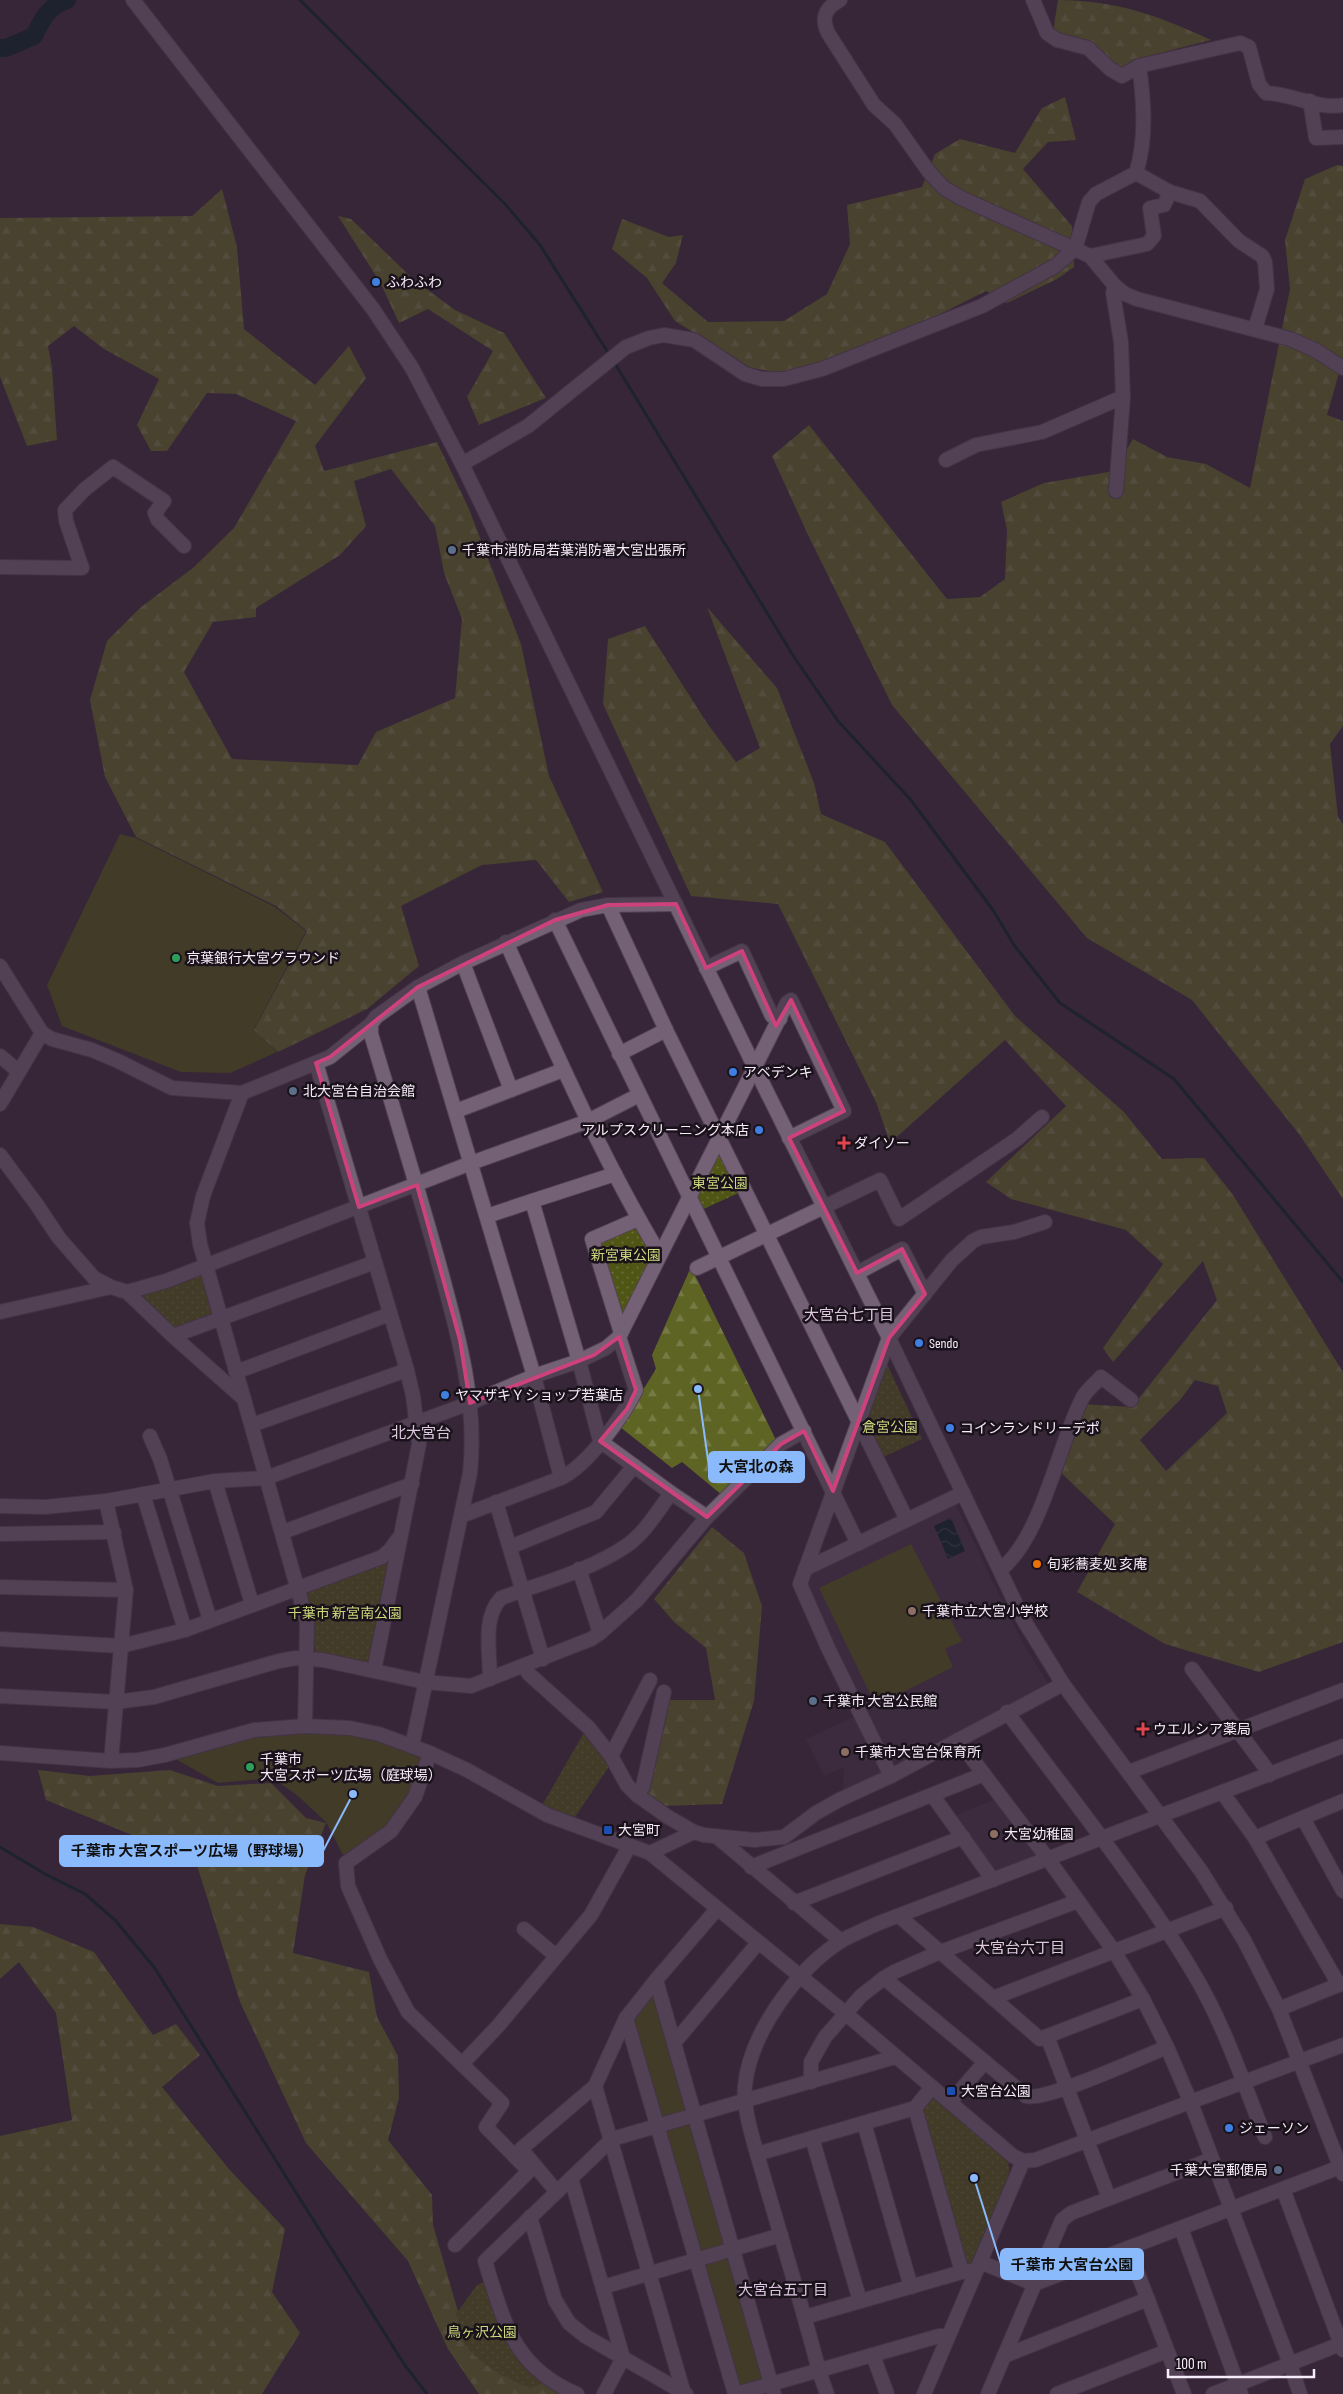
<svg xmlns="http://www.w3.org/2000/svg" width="1343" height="2394" viewBox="0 0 1343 2394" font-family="'Sofia Sans Condensed','Noto Sans JP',sans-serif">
<defs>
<pattern id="forest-firs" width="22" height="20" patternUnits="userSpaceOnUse" patternTransform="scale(1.25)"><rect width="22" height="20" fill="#5e6424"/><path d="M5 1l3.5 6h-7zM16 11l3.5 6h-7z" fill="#767a45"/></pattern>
<pattern id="park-dots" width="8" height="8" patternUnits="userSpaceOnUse" patternTransform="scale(1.25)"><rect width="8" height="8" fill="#4f5515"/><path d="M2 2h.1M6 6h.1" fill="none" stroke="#696e38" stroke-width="1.8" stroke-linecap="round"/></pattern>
<pattern id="water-waves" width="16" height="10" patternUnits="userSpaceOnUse" patternTransform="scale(1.25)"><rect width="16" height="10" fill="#021d23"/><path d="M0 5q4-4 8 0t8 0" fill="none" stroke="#283e44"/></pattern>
</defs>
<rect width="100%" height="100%" fill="#372639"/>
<g fill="#442f47">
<path d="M 954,1501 L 1021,1640 L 1050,1687 L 892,1769 L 803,1583 L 806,1573 Z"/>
<path d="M 858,1715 L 887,1773 L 843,1795 L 844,1767 L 824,1776 L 806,1739 Z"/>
<path d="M 998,1798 L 1036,1850 L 1034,1858 L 998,1872 L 992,1871 L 952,1817 Z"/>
</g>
<g fill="#4f5515">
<path d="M 120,834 L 136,838 L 275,907 L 306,931 L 254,1029 L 277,1052 L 230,1073 L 181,1072 L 62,1026 L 47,985 Z"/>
<path d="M 911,1544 L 962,1641 L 945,1649 L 953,1667 L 876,1706 L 819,1588 Z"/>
<path d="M 278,1731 L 359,1735 L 422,1756 C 414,1779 404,1811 386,1828 C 375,1840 358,1847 343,1855 L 326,1822 L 298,1796 L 273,1778 L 218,1783 L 172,1757 Z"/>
<path d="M 650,1991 L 654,1994 L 688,2109 C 682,2116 666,2120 658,2117 L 631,2021 Z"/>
<path d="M 689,2122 L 692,2124 L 727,2244 L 698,2253 L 664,2132 L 666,2128 Z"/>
<path d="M 727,2255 L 731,2258 L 766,2378 L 737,2387 L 703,2262 Z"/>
</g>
<g fill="url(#forest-firs)" fill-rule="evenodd">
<path d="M 1058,0 C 1115,0 1160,16 1211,40 L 1137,59 L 1120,68 L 1095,45 L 1053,32 Z"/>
<path d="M 1065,97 L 1076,140 L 1048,142 L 1023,169 L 1072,226 L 1074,267 L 1057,279 L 1007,303 L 986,291 L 901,334 L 788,374 L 751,368 L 675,321 L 647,278 L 612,249 L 622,219 L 669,237 L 683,235 L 676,263 L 662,283 L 708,322 L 784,321 L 827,294 L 850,244 L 847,205 L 922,187 L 935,154 L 960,139 L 1015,153 L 1042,108 Z"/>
<path d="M 1337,165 L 1343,166 L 1343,359 L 1327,415 L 1343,421 L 1343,726 L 1330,744 L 1338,817 L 1343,824 L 1343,1199 L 1299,1134 L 1192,1000 L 1087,938 L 892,705 L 808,535 L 772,456 L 809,425 L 947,599 L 980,597 L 1005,579 L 1007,530 L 1001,502 L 1044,483 L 1114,471 L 1133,439 L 1167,457 L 1206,464 L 1250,488 L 1290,289 L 1285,240 L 1305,179 Z"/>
<path d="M 222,189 L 237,247 L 244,329 L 315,385 L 349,346 L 366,378 L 315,446 L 324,471 L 437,442 L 469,509 L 521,644 L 549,776 L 603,892 L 569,902 L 536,860 L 482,865 L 401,906 L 419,966 L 367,1009 L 278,1052 L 254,1030 L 307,931 L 276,906 L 136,837 L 105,777 L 90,700 L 107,641 L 140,608 L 194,567 L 234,528 L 296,421 L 236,394 L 207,393 L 167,451 L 151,451 L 137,425 L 159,379 L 104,349 L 74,326 L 48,346 L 52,368 L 57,440 L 27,446 L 0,377 L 0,218 L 192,216 ZM 391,469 L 435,526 L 444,573 L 462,619 L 455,698 L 376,732 L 358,765 L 232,759 L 184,672 L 213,622 L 256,617 L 256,608 L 340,555 L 366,526 L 354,481 Z"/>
<path d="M 338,216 L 351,219 L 413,279 L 455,310 L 504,333 L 546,398 L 479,425 L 467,397 L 493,351 L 428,309 L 399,323 L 381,284 Z"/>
<path d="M 707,607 L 777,688 L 814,783 L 821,814 L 885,842 L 1015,1016 L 1124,1112 L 1162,1159 L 1204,1158 L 1233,1195 L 1343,1372 L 1343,1642 L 1259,1672 L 1165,1644 L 1077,1592 L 1115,1524 L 1058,1470 L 1082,1404 L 1132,1407 L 1217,1300 L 1203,1261 L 1113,1362 L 1103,1348 L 1163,1264 L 1126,1230 L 1011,1199 L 986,1182 L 1066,1106 L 1005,1040 L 890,1143 L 876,1102 L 778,904 L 691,896 L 603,704 L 608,639 L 645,626 L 707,723 L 736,762 L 760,748 ZM 1195,1380 L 1218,1386 L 1227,1413 L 1166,1471 L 1140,1440 L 1180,1400 Z"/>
<path d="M 691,1267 L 776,1440 L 722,1495 L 682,1462 L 672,1468 L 620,1427 L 656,1369 L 652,1355 Z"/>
<path d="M 712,1527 L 744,1553 L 762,1606 L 754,1701 L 722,1804 L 662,1806 L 641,1788 L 664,1700 L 715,1700 L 706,1648 L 674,1622 L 654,1599 Z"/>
<path d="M 38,1770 L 90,1776 L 170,1770 L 218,1786 L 271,1783 L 306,1818 L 326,1823 L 305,1875 L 293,1953 L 369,1972 L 377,2017 L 398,2056 L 399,2098 L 388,2140 L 432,2195 L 433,2225 L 466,2339 L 567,2394 L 479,2394 L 448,2349 L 408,2261 L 306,2143 L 240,2002 L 194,1856 L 154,1844 L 46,1800 Z"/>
<path d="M 0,1924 L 33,1927 L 94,1952 L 153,2035 L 176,2024 L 200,2055 L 162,2087 L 229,2169 L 285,2229 L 272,2292 L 300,2333 L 262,2394 L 0,2394 L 0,2136 L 72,2120 L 56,2013 L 19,1962 L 0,1979 Z"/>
</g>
<g fill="url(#park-dots)">
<path d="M 718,1150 L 743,1191 L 699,1211 L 693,1200 Z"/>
<path d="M 633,1225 L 638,1227 L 654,1257 L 623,1319 L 596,1241 Z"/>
<path d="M 202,1271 L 215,1314 L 174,1333 L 131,1293 Z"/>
<path d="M 887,1364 L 922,1439 L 879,1459 L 863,1425 Z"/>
<path d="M 391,1556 L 371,1662 L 368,1664 L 316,1654 L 304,1592 Z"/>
<path d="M 586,1729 L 612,1762 L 571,1823 L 540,1809 Z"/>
<path d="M 934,2094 L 1007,2156 C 1017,2188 988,2235 976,2265 L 967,2268 L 919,2112 Z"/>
<path d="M 487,2281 L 547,2382 L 530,2388 C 510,2380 473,2362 463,2341 C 459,2333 458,2323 456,2314 L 477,2285 Z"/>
</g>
<path fill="url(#water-waves)" d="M 951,1518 L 965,1551 L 948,1559 L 934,1526 Z"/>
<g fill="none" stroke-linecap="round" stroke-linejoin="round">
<g stroke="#021d23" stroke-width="3">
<path d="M 300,0 L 505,204 L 540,245 L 609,354"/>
<path d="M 614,362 L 794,657 L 838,721 L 910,799 L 993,910 L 1014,945 L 1060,1003 L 1174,1079 L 1343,1282"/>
<path d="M 0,1847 L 45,1874 L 85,1894 L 115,1920 L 154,1967 L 404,2364 L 427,2394"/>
</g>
<path stroke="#021d23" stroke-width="18" d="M 0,48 L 6,48 L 34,36 C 42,19 49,6 67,0"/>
<defs>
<g id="minor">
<path d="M 133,0 L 373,309 L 412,368 L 462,464 L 755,1068 L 889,1338 L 1023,1619 L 1063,1684 L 1201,1871 L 1244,1940 L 1279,2009 L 1343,2174"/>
<path d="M 840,0 C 825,8 821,18 828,33 L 874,105 L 895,124 L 929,172 L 944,188 L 961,198 L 1090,256 L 1115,286 L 1125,294 L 1137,299 L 1290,339 L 1315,350 L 1343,368"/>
<path d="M 1033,0 L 1047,33 L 1057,40 L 1088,48 L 1110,69 L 1122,76 L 1139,66 L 1240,43 L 1249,47 L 1259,84 L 1266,93 C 1291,93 1318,110 1343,105"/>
<path d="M 1310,101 L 1316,138 L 1343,137"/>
<path d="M 1136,173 L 1170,192 L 1200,201 L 1239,241 L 1262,256 L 1265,262 L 1267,289 L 1255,329"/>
<path d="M 1090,256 L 1147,244 L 1154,236 L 1150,208 L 1164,205 L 1170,192"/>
<path d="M 1115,286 L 1113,293 L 1121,342 L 1123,397 L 1116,491"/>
<path d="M 946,460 L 976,445 L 1042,432 L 1123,397"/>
<path d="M 462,464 L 528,426 L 626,347 L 649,338 L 664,335 L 694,340 L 745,374 L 762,379 L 784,379 L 822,369 L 982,306 L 1055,266 L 1075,249 L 1089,202 L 1096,194 L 1136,173 C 1147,139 1144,100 1139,66"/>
<path d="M 0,567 L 82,568 L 66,521 L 65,510 L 84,490 L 113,467 L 164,501 L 155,513 L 158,520 L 184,546"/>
<path d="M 608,905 L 666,1030 L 907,1520"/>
<path d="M 555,920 L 858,1544"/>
<path d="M 506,942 C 554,1048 600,1155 660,1255"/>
<path d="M 463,963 L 511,1090"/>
<path d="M 0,966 L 42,1033 L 52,1039 L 92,1050 L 118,1061 L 172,1088 L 242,1093 L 330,1057 L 371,1024 L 376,1017 L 418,987 L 463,963 L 581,910 L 608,905 L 676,904"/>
<path d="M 706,968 L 742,951 L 772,1016 L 780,1019"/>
<path d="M 418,987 L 534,1376 L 561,1478"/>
<path d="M 371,1024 L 371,1034 C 393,1108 416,1182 437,1257 C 456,1327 478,1399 470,1473 L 412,1746"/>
<path d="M 619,1054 L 666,1030"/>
<path d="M 0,1056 L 18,1071"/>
<path d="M 316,1063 L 407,1370 L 413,1396 L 419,1444 L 374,1671"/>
<path d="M 242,1093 L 203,1196 L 197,1223 L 200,1244 L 307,1622 L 305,1726"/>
<path d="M 0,1104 L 42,1033"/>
<path d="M 456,1111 L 563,1070"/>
<path d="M 0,1155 L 37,1205 L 59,1238 L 94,1278 L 111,1287"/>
<path d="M 487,1216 L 532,1201"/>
<path d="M 697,1268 L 880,1180 L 899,1219 L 1017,1139 L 1042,1117"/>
<path d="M 857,1273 L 902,1249 L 925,1294"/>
<path d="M 127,1292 L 173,1336 L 244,1399"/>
<path d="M 0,1312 L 111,1287 L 127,1292 L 166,1281 L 471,1163 L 588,1121 L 639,1095"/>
<path d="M 621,1333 L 592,1239 L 638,1219"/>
<path d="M 173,1336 L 375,1262"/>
<path d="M 236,1372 L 390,1314"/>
<path d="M 252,1425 L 407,1370"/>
<path d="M 150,1436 L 160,1459 L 210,1620"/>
<path d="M 215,1481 L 252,1604"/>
<path d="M 143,1494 L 185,1630"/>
<path d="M 106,1501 L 126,1590 L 111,1761"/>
<path d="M 496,1502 L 543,1659"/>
<path d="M 0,1506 L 45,1507 L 106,1501 L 215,1481 L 266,1478 L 470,1403 L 534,1376 L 579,1361 L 606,1348 L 619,1337 L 787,1003 L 791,1000 L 844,1111 L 789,1138"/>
<path d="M 461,1516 L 561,1478 C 588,1465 623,1416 636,1390 L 619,1337"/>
<path d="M 707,1517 L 781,1444 L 804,1431"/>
<path d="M 283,1532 L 412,1484"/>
<path d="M 0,1534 L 114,1532"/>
<path d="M 510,1547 L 596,1512 L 634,1466"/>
<path d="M 579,1569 L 600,1633"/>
<path d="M 805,1569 L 963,1493"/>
<path d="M 1000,1570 C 1042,1538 1058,1444 1083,1397 C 1087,1390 1095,1384 1101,1377 L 1131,1400"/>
<path d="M 0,1587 L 126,1590"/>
<path d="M 0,1639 L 121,1646 L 185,1630 L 382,1557 L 390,1550 L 398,1539"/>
<path d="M 524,1666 L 529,1674 L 589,1728 L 611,1756 L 627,1785 L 637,1795 L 668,1817 L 694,1832 L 704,1835 L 755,1840 L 784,1837 L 816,1813 L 839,1800 L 891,1776 L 1063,1684"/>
<path d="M 1192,1669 L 1265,1767 L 1269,1775"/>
<path d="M 490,1679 C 490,1653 482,1618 501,1598 C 542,1583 589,1571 626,1546 C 644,1534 658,1511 671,1493"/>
<path d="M 0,1696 L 116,1702 L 154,1697 L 279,1661 L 296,1658 L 323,1660 L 425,1682 L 471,1686 L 591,1639 L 600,1633 L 637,1600 L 707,1517 L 671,1493 L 600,1441 L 579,1361 L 532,1201 L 615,1174"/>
<path d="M 1007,1712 C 1070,1797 1140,1883 1194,1974 C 1224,2024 1243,2082 1265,2137"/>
<path d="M 958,1740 L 1048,1859 L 1114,1951 L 1143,1999 L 1167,2047 L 1191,2103 L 1290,2364 L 1300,2394"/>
<path d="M 0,1753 L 111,1761 L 138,1760 L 165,1755 L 254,1730 L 305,1726 L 350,1728 L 379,1734 L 430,1753 L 467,1770 L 547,1815 L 650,1853 L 845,2013 L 1013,2156 L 1023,2161 L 1035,2160 L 1343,2045"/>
<path d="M 430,1753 L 415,1797 L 391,1831 L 346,1863 L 348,1886 L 380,1959 L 408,2012 L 502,2103 L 486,2127 L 529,2171"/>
<path d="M 611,1756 L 650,1680"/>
<path d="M 1129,1772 L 1343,1690"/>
<path d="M 891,1776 L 829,1650 L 800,1584 L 889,1338 L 952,1260 L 973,1241 L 981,1237 L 1014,1232 L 1045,1222"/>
<path d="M 1222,1792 L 1255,1838 L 1339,1985"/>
<path d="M 637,1795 L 643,1786 L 664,1692"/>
<path d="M 933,1796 L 993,1880"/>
<path d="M 1303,1818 L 1343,1891"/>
<path d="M 716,1836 L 841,1941"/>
<path d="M 1255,1838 L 1343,1801"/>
<path d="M 650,1853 L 694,1832"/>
<path d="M 751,1867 L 984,1774"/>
<path d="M 794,1903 L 963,1837"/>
<path d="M 899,1916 L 1040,2039 L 1143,1999"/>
<path d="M 524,1929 L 556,1956"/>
<path d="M 884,1978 L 1026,2096 C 1046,2102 1142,2057 1167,2047"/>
<path d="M 656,1980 L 774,2394"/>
<path d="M 993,1998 L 1226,1908"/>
<path d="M 1279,2009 L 1343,1983"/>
<path d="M 626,2018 L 735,2394"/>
<path d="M 1047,2036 L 1109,2198"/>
<path d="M 674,2043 L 758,1943"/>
<path d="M 462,2064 L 498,2026 L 591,1915 L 630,1845"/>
<path d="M 811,2082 L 811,2062 L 825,2037 L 861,1996 L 884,1978 L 894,1972 L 940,1952 L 1078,1901"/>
<path d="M 595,2086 L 684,2394"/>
<path d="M 950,2102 L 985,2062"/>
<path d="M 915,2108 L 962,2272"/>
<path d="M 864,2123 L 911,2287"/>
<path d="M 812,2138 L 860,2301"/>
<path d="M 757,2154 L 915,2108 L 932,2087"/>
<path d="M 571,2178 L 623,2358 L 604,2394"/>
<path d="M 1283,2189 L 1343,2350"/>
<path d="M 557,2192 L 521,2149 L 595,2086 L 626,2018 L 656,1980 L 717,1909"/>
<path d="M 530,2217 L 555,2300 L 569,2323 L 585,2336 L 686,2394"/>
<path d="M 1181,2228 L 1241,2394"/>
<path d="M 455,2245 L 534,2166"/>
<path d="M 1128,2248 L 1184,2394"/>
<path d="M 980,2262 L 1034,2284 L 1340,2167"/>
<path d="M 603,2287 L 781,2235"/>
<path d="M 805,2317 L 962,2272 L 969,2271 L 975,2273"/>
<path d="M 873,2355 L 887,2394"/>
<path d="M 1004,2356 L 1148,2299"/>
<path d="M 577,2394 C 513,2367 504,2322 485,2261 L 612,2139 L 895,2057"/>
<path d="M 736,2394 L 939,2336 L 948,2336"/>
<path d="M 827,2394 L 819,2371 C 803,2309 784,2247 766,2185 C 759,2158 742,2112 745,2086 C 750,2033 797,1969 841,1941 C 853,1934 866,1929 879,1923 L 1343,1746"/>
<path d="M 924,2394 L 1023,2161"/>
<path d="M 988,2394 L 1062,2220 L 1071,2213 L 1212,2159"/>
<path d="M 1057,2394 L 1167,2351"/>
<path d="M 1213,2394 L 1343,2343"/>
</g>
</defs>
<use href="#minor" stroke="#524354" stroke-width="16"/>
<use href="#minor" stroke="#746176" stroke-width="14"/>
</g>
<path d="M0 0H1343V2394H0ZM 676,904 L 706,968 L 742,951 L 776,1026 L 791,1000 L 844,1111 L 789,1138 L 857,1273 L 902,1249 L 925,1294 L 889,1338 L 833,1491 L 804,1431 L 781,1444 L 707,1517 L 600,1441 L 627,1409 L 636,1390 L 619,1337 L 594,1355 L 470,1403 L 460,1340 L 417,1185 L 359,1207 L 316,1063 L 330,1057 L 418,987 L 555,920 L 608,905 Z" fill="#372639" fill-opacity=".55" fill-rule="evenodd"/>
<path fill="none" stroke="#cd427b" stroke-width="4" stroke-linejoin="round" d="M 676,904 L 706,968 L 742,951 L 776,1026 L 791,1000 L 844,1111 L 789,1138 L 857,1273 L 902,1249 L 925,1294 L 889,1338 L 833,1491 L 804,1431 L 781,1444 L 707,1517 L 600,1441 L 627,1409 L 636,1390 L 619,1337 L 594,1355 L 470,1403 L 460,1340 L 417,1185 L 359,1207 L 316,1063 L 330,1057 L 418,987 L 555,920 L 608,905 Z"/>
<g fill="#3f7fe0" stroke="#1a121b" stroke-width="2">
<circle cx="376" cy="282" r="5"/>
<circle cx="733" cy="1072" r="5"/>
<circle cx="759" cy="1130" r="5"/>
<circle cx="919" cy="1343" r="5"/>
<circle cx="445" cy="1395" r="5"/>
<circle cx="950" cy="1428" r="5"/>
<circle cx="1229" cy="2128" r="5"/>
</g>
<g fill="#5c6f8a" stroke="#1a121b" stroke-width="2">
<circle cx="452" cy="550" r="5"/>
<circle cx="293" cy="1091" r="5"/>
<circle cx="813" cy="1701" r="5"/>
<circle cx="1278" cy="2170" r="5"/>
</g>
<g fill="#2e9e5b" stroke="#1a121b" stroke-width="2">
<circle cx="176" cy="958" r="5"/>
<circle cx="250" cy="1767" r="5"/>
</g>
<g fill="#e0444e" stroke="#1a121b" stroke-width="2">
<path d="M841.5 1135.5h5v5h5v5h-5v5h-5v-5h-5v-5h5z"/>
<path d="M1140.5 1721.5h5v5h5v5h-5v5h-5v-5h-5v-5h5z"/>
</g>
<circle fill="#e8710a" stroke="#1a121b" stroke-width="2" cx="1037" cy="1564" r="5"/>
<g fill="#8d6e63" stroke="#1a121b" stroke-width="2">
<circle cx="912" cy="1611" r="5"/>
<circle cx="845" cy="1752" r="5"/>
<circle cx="994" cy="1834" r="5"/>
</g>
<g fill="#1a4fb4" stroke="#1a121b" stroke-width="2">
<rect x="603" y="1825" width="10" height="10" rx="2.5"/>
<rect x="946" y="2086" width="10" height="10" rx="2.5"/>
</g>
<g text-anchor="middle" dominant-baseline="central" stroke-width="5" stroke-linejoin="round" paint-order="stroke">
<g font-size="14" fill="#f7ecf9" stroke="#1a121b" text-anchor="start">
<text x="386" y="282">ふわふわ</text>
<text x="462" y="550">千葉市消防局若葉消防署大宮出張所</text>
<text x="186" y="958">京葉銀行大宮グラウンド</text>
<text x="743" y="1072">アベデンキ</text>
<text x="303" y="1091">北大宮台自治会館</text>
<text x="749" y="1130" text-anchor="end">アルプスクリーニング本店</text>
<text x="854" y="1143">ダイソー</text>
<text x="929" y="1343">Sendo</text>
<text x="455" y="1395">ヤマザキＹショップ若葉店</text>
<text x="960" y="1428">コインランドリーデポ</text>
<text x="1047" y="1564">旬彩蕎麦処 亥庵</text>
<text x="922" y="1611">千葉市立大宮小学校</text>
<text x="823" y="1701">千葉市 大宮公民館</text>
<text x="1153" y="1729">ウエルシア薬局</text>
<text x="855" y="1752">千葉市大宮台保育所</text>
<text x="260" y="1759">千葉市<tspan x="260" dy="16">大宮スポーツ広場（庭球場）</tspan></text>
<text x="618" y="1830">大宮町</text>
<text x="1004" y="1834">大宮幼稚園</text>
<text x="961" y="2091">大宮台公園</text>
<text x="1239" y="2128">ジェーソン</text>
<text x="1268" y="2170" text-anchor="end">千葉大宮郵便局</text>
</g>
<g font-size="14" fill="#ccd87b" stroke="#1a121b">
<text x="720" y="1183">東宮公園</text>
<text x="626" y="1255">新宮東公園</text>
<text x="890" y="1427">倉宮公園</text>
<text x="345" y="1613">千葉市 新宮南公園</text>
<text x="482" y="2332">鳥ヶ沢公園</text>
</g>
<g font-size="15" fill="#ddc8e0" stroke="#1a121b">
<text x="849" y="1315">大宮台七丁目</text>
<text x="421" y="1433">北大宮台</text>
<text x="1020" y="1948">大宮台六丁目</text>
<text x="783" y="2290">大宮台五丁目</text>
</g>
</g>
<path fill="none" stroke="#8bbafc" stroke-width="2" d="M698 1389L709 1467M353 1794L323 1851M974 2178L1001 2264"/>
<g fill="#8bbafc" stroke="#1a121b" stroke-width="2">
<circle cx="698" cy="1389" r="5"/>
<circle cx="353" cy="1794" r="5"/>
<circle cx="974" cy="2178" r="5"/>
</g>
<g fill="#8bbafc" stroke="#8bbafc" stroke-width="2">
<rect x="709" y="1452" width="95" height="30" rx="5"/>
<rect x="60" y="1836" width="263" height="30" rx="5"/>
<rect x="1001" y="2249" width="142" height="30" rx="5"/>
</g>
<g font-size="15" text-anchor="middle" font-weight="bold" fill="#111">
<text x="756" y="1472">大宮北の森</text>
<text x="192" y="1856">千葉市 大宮スポーツ広場（野球場）</text>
<text x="1072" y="2270">千葉市 大宮台公園</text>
</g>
<path d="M1168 2369v8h146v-8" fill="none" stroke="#f7ecf9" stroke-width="2.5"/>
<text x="1176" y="2369" font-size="15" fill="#f7ecf9" stroke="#1a121b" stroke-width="4" paint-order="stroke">100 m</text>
</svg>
